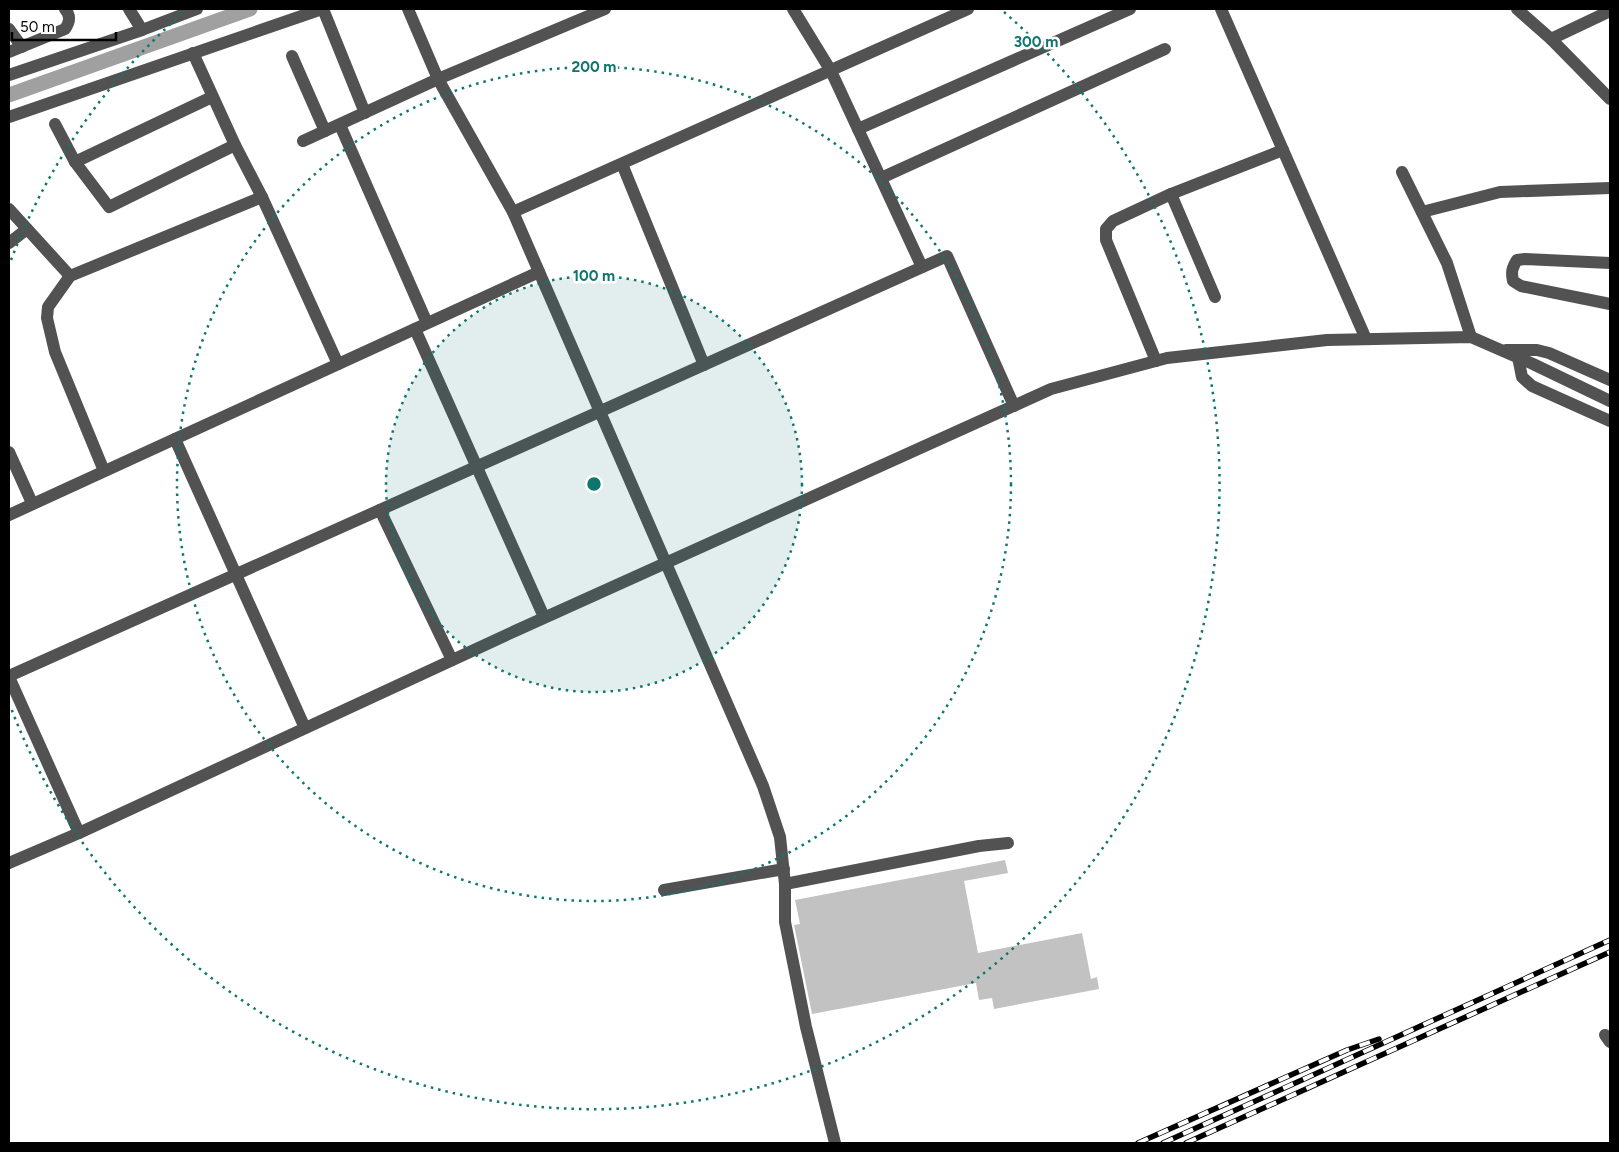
<svg xmlns="http://www.w3.org/2000/svg" width="1619" height="1152" viewBox="0 0 1619 1152" font-family="Figtree,sans-serif">
<rect width="100%" height="100%" fill="#fff"/>
<g fill="none" stroke-linecap="round" stroke-linejoin="round">
<path stroke="#a0a0a0" stroke-width="15" d="M 9,95 L 250,9"/>
</g>
<path fill="#c2c2c2" d="M 1005,860 L 1008,873 L 964,881 L 978,953 L 1082,933 L 1091,979 L 1097,977 L 1099,989 L 994,1009 L 992,998 L 979,1000 L 976,983 L 812,1014 L 794,925 L 800,924 L 795,900 Z"/>
<g fill="none" stroke-linecap="round" stroke-linejoin="round">
<g stroke="#525252" stroke-width="12">
<path d="M 129,9 L 142,30"/>
<path d="M 323,9 L 365,113"/>
<path d="M 408,9 L 438,79 L 513,212 L 763,786 L 780,837 L 785,884 L 785,922 L 806,1027 L 835,1143"/>
<path d="M 793,9 L 831,71 L 922,267"/>
<path d="M 1221,9 L 1366,339"/>
<path d="M 1517,9 L 1551,39 L 1610,99"/>
<path d="M 9,29 L 22,47"/>
<path d="M 1551,39 L 1610,11"/>
<path d="M 9,52 L 65,29 C 70,22 71,16 65,9"/>
<path d="M 193,53 L 235,145 L 262,197 L 338,364"/>
<path d="M 292,56 L 325,131"/>
<path d="M 9,75 L 142,30 L 197,9"/>
<path d="M 9,117 L 322,9"/>
<path d="M 55,124 L 75,162 L 109,207 L 235,145"/>
<path d="M 340,125 L 427,323"/>
<path d="M 858,129 L 1130,9"/>
<path d="M 303,141 L 438,79 L 605,9"/>
<path d="M 75,162 L 212,97"/>
<path d="M 622,164 L 704,365"/>
<path d="M 1402,172 L 1447,263 L 1471,337"/>
<path d="M 881,178 L 1165,49"/>
<path d="M 1171,194 L 1215,297"/>
<path d="M 9,209 L 70,276"/>
<path d="M 513,212 L 968,9"/>
<path d="M 1422,212 L 1500,192 L 1610,188"/>
<path d="M 9,243 L 27,229"/>
<path d="M 1610,263 L 1525,259 L 1517,260 C 1512,268 1511,272 1513,281 L 1521,286 L 1610,304"/>
<path d="M 415,329 L 544,617"/>
<path d="M 1506,350 L 1537,350 L 1549,353 L 1610,380"/>
<path d="M 1518,357 L 1522,377 L 1532,386 L 1610,421"/>
<path d="M 1156,361 L 1106,240 L 1106,229 L 1113,221 L 1171,194 L 1283,150"/>
<path d="M 175,439 L 305,728"/>
<path d="M 9,452 L 32,503"/>
<path d="M 104,471 L 55,352 L 47,318 L 48,307 L 70,276 L 262,197"/>
<path d="M 380,510 L 452,660"/>
<path d="M 9,515 L 539,272"/>
<path d="M 9,676 L 947,256 L 1014,406"/>
<path d="M 9,677 L 79,833"/>
<path d="M 9,863 L 79,833 L 515,631 L 1051,389 L 1167,358 L 1327,340 L 1471,337 L 1533,364 L 1610,401"/>
<path d="M 785,884 L 979,846 L 1008,843"/>
<path d="M 664,890 L 784,869"/>
<path d="M 1605,1035 L 1610,1042"/>
</g>
<defs>
<g id="rail">
<path d="M 1138,1143 L 1347,1050 L 1379,1039"/>
<path d="M 1163,1143 L 1610,940"/>
<path d="M 1186,1143 L 1610,952"/>
</g>
</defs>
<use href="#rail" stroke="#000" stroke-width="5.5"/>
<use href="#rail" stroke="#fff" stroke-width="4" stroke-dasharray="11" stroke-linecap="butt"/>
</g>
<circle cx="594" cy="484" r="208" fill="#0f766e" fill-opacity=".12"/>
<g fill="none" stroke="#0f766e" stroke-width="2.5" stroke-dasharray="2.5 5">
<circle cx="594" cy="484" r="208"/>
<circle cx="594" cy="484" r="417"/>
<path d="M11 260A625 625 0 0 1 184 12M1004 12A625 625 0 1 1 11 708"/>
</g>
<circle cx="594" cy="484" r="8" fill="#0f766e" stroke="#fff" stroke-width="2.5"/>
<g font-size="15" text-anchor="middle" font-weight="bold" fill="#0f766e" stroke="#fff" stroke-width="5" stroke-linejoin="round" paint-order="stroke">
<text x="1036" y="47">300 m</text>
<text x="594" y="72">200 m</text>
<text x="594" y="281">100 m</text>
</g>
<rect width="1619" height="1152" fill="none" stroke="#000000" stroke-width="20"/>
<path d="M12 32v8h104v-8" fill="none" stroke="#000000" stroke-width="2.5"/>
<text x="20" y="32" font-size="15" fill="#000000" stroke="#ffffff" stroke-width="4" paint-order="stroke">50 m</text>
</svg>
